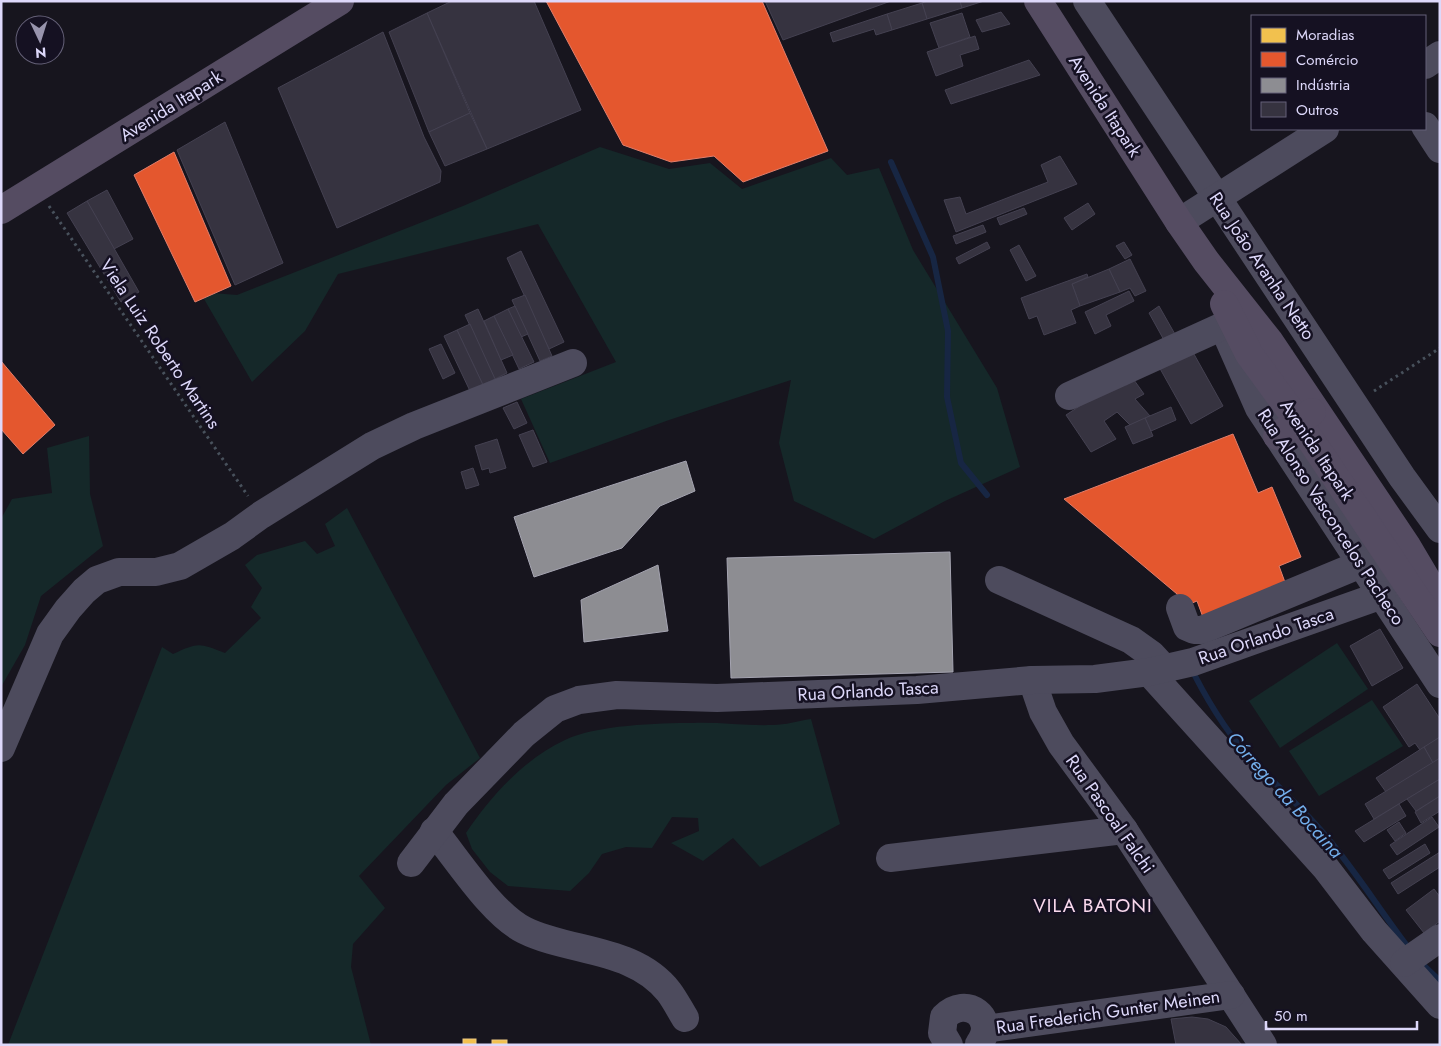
<svg xmlns="http://www.w3.org/2000/svg" width="1441" height="1046" viewBox="0 0 1441 1046" font-family="Jost,sans-serif">
<rect width="100%" height="100%" fill="#17151e"/>
<g fill="#152829">
<path d="M 600,147 L 669,169 L 710,163 L 742,189 L 831,158 L 847,175 L 879,168 L 913,250 L 997,388 L 1020,467 L 945,501 L 874,539 L 794,501 L 779,443 L 791,380 L 669,420 L 550,463 L 521,399 L 616,362 L 538,224 L 338,274 L 305,331 L 252,382 L 200,292 L 237,295 L 463,206 Z"/>
<path d="M 89,436 L 90,494 L 103,546 L 41,596 L 25,645 L 1,687 L 1,519 L 12,499 L 52,493 L 47,448 Z"/>
<path d="M 347,508 L 480,758 L 446,785 L 359,876 L 385,908 L 353,944 L 351,967 L 371,1045 L 8,1045 L 162,647 L 173,654 C 199,642 199,643 225,653 L 261,618 L 251,607 L 262,588 L 245,565 L 257,555 L 305,541 L 317,554 L 335,546 L 325,524 Z"/>
<path d="M 1337,643 L 1368,689 L 1280,748 L 1249,701 Z"/>
<path d="M 1372,700 L 1403,746 L 1319,796 L 1289,751 Z"/>
<path d="M 811,719 L 840,824 L 760,867 L 733,838 L 703,861 L 671,843 L 699,831 L 698,818 L 672,817 L 652,848 L 626,847 L 602,854 L 589,873 L 570,891 L 508,886 L 490,872 L 472,849 L 466,833 C 490,797 524,759 565,740 C 596,725 658,723 693,723 C 719,722 746,726 773,725 C 785,725 798,721 811,719 Z"/>
</g>
<g fill="#f2c14e" stroke="#ecc882">
<rect x="463" y="1039" width="13" height="6"/>
<rect x="492" y="1040" width="15" height="5"/>
</g>
<g fill="#e4572e" stroke="#e27e6b">
<path d="M 546,1 L 762,1 L 828,151 L 743,182 L 714,156 L 671,162 L 623,145 Z"/>
<path d="M 174,152 L 231,286 L 195,302 L 134,175 Z"/>
<path d="M 1,361 L 55,425 L 23,454 L 1,429 Z"/>
<path d="M 1233,434 L 1258,493 L 1272,487 L 1301,557 L 1279,566 L 1286,585 L 1204,620 L 1197,601 L 1180,608 L 1177,594 L 1064,499 Z"/>
</g>
<g fill="#8d8d92" stroke="#a5a4b1">
<path d="M 686,461 L 695,491 L 660,506 L 622,548 L 534,577 L 514,517 Z"/>
<path d="M 950,552 L 953,672 L 731,678 L 727,558 Z"/>
<path d="M 658,565 L 668,631 L 584,642 L 581,600 Z"/>
</g>
<g fill="none" stroke-linecap="round" stroke-linejoin="round">
<g stroke="#172643" stroke-width="6">
<path d="M 891,162 L 933,257 L 948,331 L 947,397 L 961,463 L 987,495"/>
<path d="M 1194,674 C 1211,707 1230,738 1256,764 C 1281,790 1308,813 1330,841 C 1359,876 1383,915 1411,951"/>
<path d="M 1419,961 L 1440,981"/>
</g>
</g>
<g fill="#363340" stroke="#444151">
<path d="M 452,1 L 534,1 L 581,110 L 487,149 L 427,13 Z"/>
<path d="M 765,1 L 891,1 L 783,40 Z"/>
<path d="M 928,1 L 960,1 L 962,8 L 927,19 L 922,3 Z"/>
<path d="M 960,1 L 984,1 L 962,8 Z"/>
<path d="M 922,3 L 927,19 L 892,30 L 887,14 Z"/>
<path d="M 1001,12 L 1010,24 L 982,32 L 976,20 Z"/>
<path d="M 427,13 L 470,113 L 429,132 L 389,32 Z"/>
<path d="M 962,13 L 970,37 L 939,48 L 930,23 Z"/>
<path d="M 887,14 L 892,30 L 876,35 L 874,29 L 833,42 L 830,33 Z"/>
<path d="M 383,32 L 424,137 L 441,171 L 440,182 L 337,228 L 278,88 Z"/>
<path d="M 975,36 L 979,49 L 960,55 L 963,66 L 936,76 L 927,52 Z"/>
<path d="M 1029,60 L 1040,75 L 951,104 L 945,90 Z"/>
<path d="M 470,113 L 487,149 L 445,166 L 429,132 Z"/>
<path d="M 225,122 L 283,263 L 235,285 L 177,150 Z"/>
<path d="M 1060,156 L 1077,184 L 956,232 L 944,200 L 960,197 L 966,214 L 1048,182 L 1041,165 Z"/>
<path d="M 107,190 L 133,239 L 114,249 L 87,201 Z"/>
<path d="M 87,201 L 139,292 L 121,302 L 67,213 Z"/>
<path d="M 1088,203 L 1095,214 L 1072,230 L 1064,218 Z"/>
<path d="M 1024,208 L 1027,214 L 1000,225 L 997,218 Z"/>
<path d="M 983,225 L 986,232 L 956,244 L 953,236 Z"/>
<path d="M 987,242 L 990,248 L 959,264 L 956,258 Z"/>
<path d="M 1124,242 L 1132,255 L 1125,259 L 1116,246 Z"/>
<path d="M 1019,245 L 1036,276 L 1026,281 L 1010,250 Z"/>
<path d="M 521,251 L 564,342 L 549,349 L 507,258 Z"/>
<path d="M 1130,259 L 1146,291 L 1135,296 L 1130,288 L 1120,292 L 1109,269 Z"/>
<path d="M 1109,269 L 1120,292 L 1080,306 L 1072,284 Z"/>
<path d="M 1087,274 L 1088,277 L 1072,284 L 1080,306 L 1071,310 L 1076,323 L 1044,335 L 1037,316 L 1029,319 L 1021,298 Z"/>
<path d="M 1129,291 L 1134,301 L 1106,315 L 1111,326 L 1095,334 L 1085,312 Z"/>
<path d="M 525,295 L 552,356 L 540,361 L 512,300 Z"/>
<path d="M 515,306 L 528,334 L 521,337 L 508,309 Z"/>
<path d="M 1159,306 L 1176,336 L 1165,342 L 1149,313 Z"/>
<path d="M 478,309 L 507,373 L 495,379 L 465,315 Z"/>
<path d="M 508,309 L 534,362 L 519,369 L 494,316 Z"/>
<path d="M 494,316 L 513,355 L 501,360 L 484,321 Z"/>
<path d="M 470,324 L 495,379 L 483,385 L 457,330 Z"/>
<path d="M 457,330 L 483,385 L 470,391 L 444,336 Z"/>
<path d="M 441,344 L 455,373 L 443,379 L 429,349 Z"/>
<path d="M 1190,347 L 1223,406 L 1191,424 L 1158,365 Z"/>
<path d="M 1121,379 L 1126,385 L 1134,380 L 1144,394 L 1135,399 L 1150,416 L 1130,425 L 1117,412 L 1104,421 L 1116,439 L 1091,452 L 1066,415 Z"/>
<path d="M 517,402 L 527,423 L 514,429 L 503,408 Z"/>
<path d="M 1171,407 L 1176,420 L 1151,431 L 1145,418 Z"/>
<path d="M 1145,418 L 1153,436 L 1133,444 L 1125,427 Z"/>
<path d="M 533,430 L 547,462 L 533,467 L 519,435 Z"/>
<path d="M 497,439 L 506,468 L 490,473 L 489,468 L 482,470 L 475,446 Z"/>
<path d="M 473,468 L 479,485 L 466,489 L 461,472 Z"/>
<path d="M 1380,629 L 1403,668 L 1372,686 L 1350,646 Z"/>
<path d="M 1417,684 L 1440,719 L 1440,737 L 1420,750 L 1415,743 L 1409,747 L 1383,707 Z"/>
<path d="M 1440,737 L 1440,758 L 1433,763 L 1424,747 Z"/>
<path d="M 1424,747 L 1433,763 L 1386,792 L 1376,778 Z"/>
<path d="M 1440,758 L 1440,779 L 1374,819 L 1365,804 Z"/>
<path d="M 1440,779 L 1440,796 L 1416,811 L 1407,799 Z"/>
<path d="M 1440,796 L 1440,811 L 1421,823 L 1415,812 Z"/>
<path d="M 1399,804 L 1406,816 L 1364,842 L 1355,831 Z"/>
<path d="M 1432,817 L 1439,827 L 1397,855 L 1390,845 Z"/>
<path d="M 1399,822 L 1406,833 L 1395,841 L 1387,830 Z"/>
<path d="M 1425,844 L 1430,853 L 1389,879 L 1383,870 Z"/>
<path d="M 1440,852 L 1440,867 L 1398,894 L 1391,883 Z"/>
<path d="M 1434,889 L 1440,897 L 1440,921 L 1424,933 L 1406,910 Z"/>
<path d="M 1192,1017 L 1208,1019 L 1226,1027 L 1242,1045 L 1176,1045 L 1171,1019 Z"/>
</g>
<g fill="none" stroke-linecap="round" stroke-linejoin="round">
<g stroke="#48515c" stroke-width="3" stroke-dasharray="2.5 4" stroke-linecap="butt">
<path d="M 49,206 L 248,496"/>
<path d="M 1374,391 L 1440,348"/>
</g>
<g stroke="#4d4b5d" stroke-width="28">
<path d="M 1087,1 L 1402,477 L 1440,529"/>
<path d="M 1425,65 L 1440,55"/>
<path d="M 1425,126 L 1440,149"/>
<path d="M 1179,222 L 1325,129"/>
<path d="M 1225,331 L 1259,408 L 1440,684"/>
<path d="M 1069,396 L 1223,326"/>
<path d="M 999,580 L 1131,640 L 1152,655 L 1165,669"/>
<path d="M 1180,608 L 1187,627 L 1194,630 L 1202,630 L 1361,564"/>
<path d="M 1149,672 L 1325,867 L 1374,931 L 1440,1005"/>
<path d="M 1032,680 L 1043,712 L 1061,744 L 1124,830 L 1263,1045"/>
<path d="M 1,748 L 50,634 L 68,609 L 84,591 L 97,580 L 119,572 L 156,572 L 180,566 L 232,536 L 261,515 L 372,446 L 414,426 L 573,363"/>
<path d="M 434,831 C 458,860 492,914 524,930 C 570,953 634,947 669,992 C 675,1000 680,1010 685,1018"/>
<path d="M 890,858 L 1124,830"/>
<path d="M 411,863 L 456,804 L 524,734 L 555,709 L 579,700 L 617,695 L 717,698 L 917,690 L 1032,680 L 1095,679 L 1149,672 L 1193,662 L 1382,595"/>
<path d="M 1404,963 L 1440,938"/>
<path d="M 985,1029 L 1231,995"/>
<path d="M 949,1045 L 942,1033 L 944,1017 C 966,994 998,1018 979,1044"/>
</g>
<g stroke="#554c62" stroke-width="28">
<path d="M 1038,1 L 1179,222 L 1206,261 L 1270,342 L 1407,546 L 1440,602"/>
<path d="M 1,210 L 340,1"/>
<path d="M 1224,304 L 1249,354 L 1298,421 L 1440,633"/>
<path d="M 1277,436 L 1312,412"/>
</g>
</g>
<g text-anchor="middle" dominant-baseline="central" stroke-width="5" stroke-linejoin="round" paint-order="stroke">
<g font-size="18" fill="#ddd8fa" stroke="#151122">
<text transform="translate(171 106) rotate(-32)">Avenida Itapark</text>
<text transform="translate(1105 106) rotate(57)">Avenida Itapark</text>
<text transform="translate(1262 266) rotate(56)">Rua João Aranha Netto</text>
<text transform="translate(160 344) rotate(56)">Viela Luiz Roberto Martins</text>
<text transform="translate(1317 450) rotate(56)">Avenida Itapark</text>
<text transform="translate(1331 517) rotate(57)">Rua Alonso Vasconcelos Pacheco</text>
<text transform="translate(1266 636) rotate(-19)">Rua Orlando Tasca</text>
<text transform="translate(868 691) rotate(-3)">Rua Orlando Tasca</text>
<text transform="translate(1110 814) rotate(55)">Rua Pascoal Falchi</text>
<text transform="translate(1108 1012) rotate(-8)">Rua Frederich Gunter Meinen</text>
</g>
<g font-size="19" font-style="italic" fill="#73afec" stroke="#151122">
<text transform="translate(1285 795) rotate(48)">Córrego da Bocaina</text>
</g>
<g font-size="19" letter-spacing="1" fill="#fad9ed" stroke="#151122">
<text x="1093" y="905">VILA BATONI</text>
</g>
</g>
<rect width="1441" height="1046" fill="none" stroke="#ddd8fa" stroke-width="5"/>
<rect x="1251" y="15" width="175" height="115" fill="#151122" stroke="#656178"/>
<rect x="1261" y="28" width="25" height="15" fill="#f2c14e" stroke="#656178"/>
<text x="1296" y="40" font-size="15" fill="#ddd8fa">Moradias</text>
<rect x="1261" y="52" width="25" height="15" fill="#e4572e" stroke="#656178"/>
<text x="1296" y="65" font-size="15" fill="#ddd8fa">Comércio</text>
<rect x="1261" y="78" width="25" height="15" fill="#8d8d92" stroke="#656178"/>
<text x="1296" y="90" font-size="15" fill="#ddd8fa">Indústria</text>
<rect x="1261" y="102" width="25" height="15" fill="#363340" stroke="#656178"/>
<text x="1296" y="115" font-size="15" fill="#ddd8fa">Outros</text>
<g transform="translate(40 40) rotate(176)"><circle r="24" fill="#151122" stroke="#656178"/>
<path d="M0-4L9 19L0 12L-9 19Z" fill="#9894ad"/>
<text y="-8" font-size="14" font-weight="bold" text-anchor="middle" fill="#ddd8fa">N</text>
</g>
<path d="M1266 1021v8h151v-8" fill="none" stroke="#ddd8fa" stroke-width="2.5"/>
<text x="1274" y="1021" font-size="15" fill="#ddd8fa" stroke="#151122" stroke-width="4" paint-order="stroke">50 m</text>
</svg>
